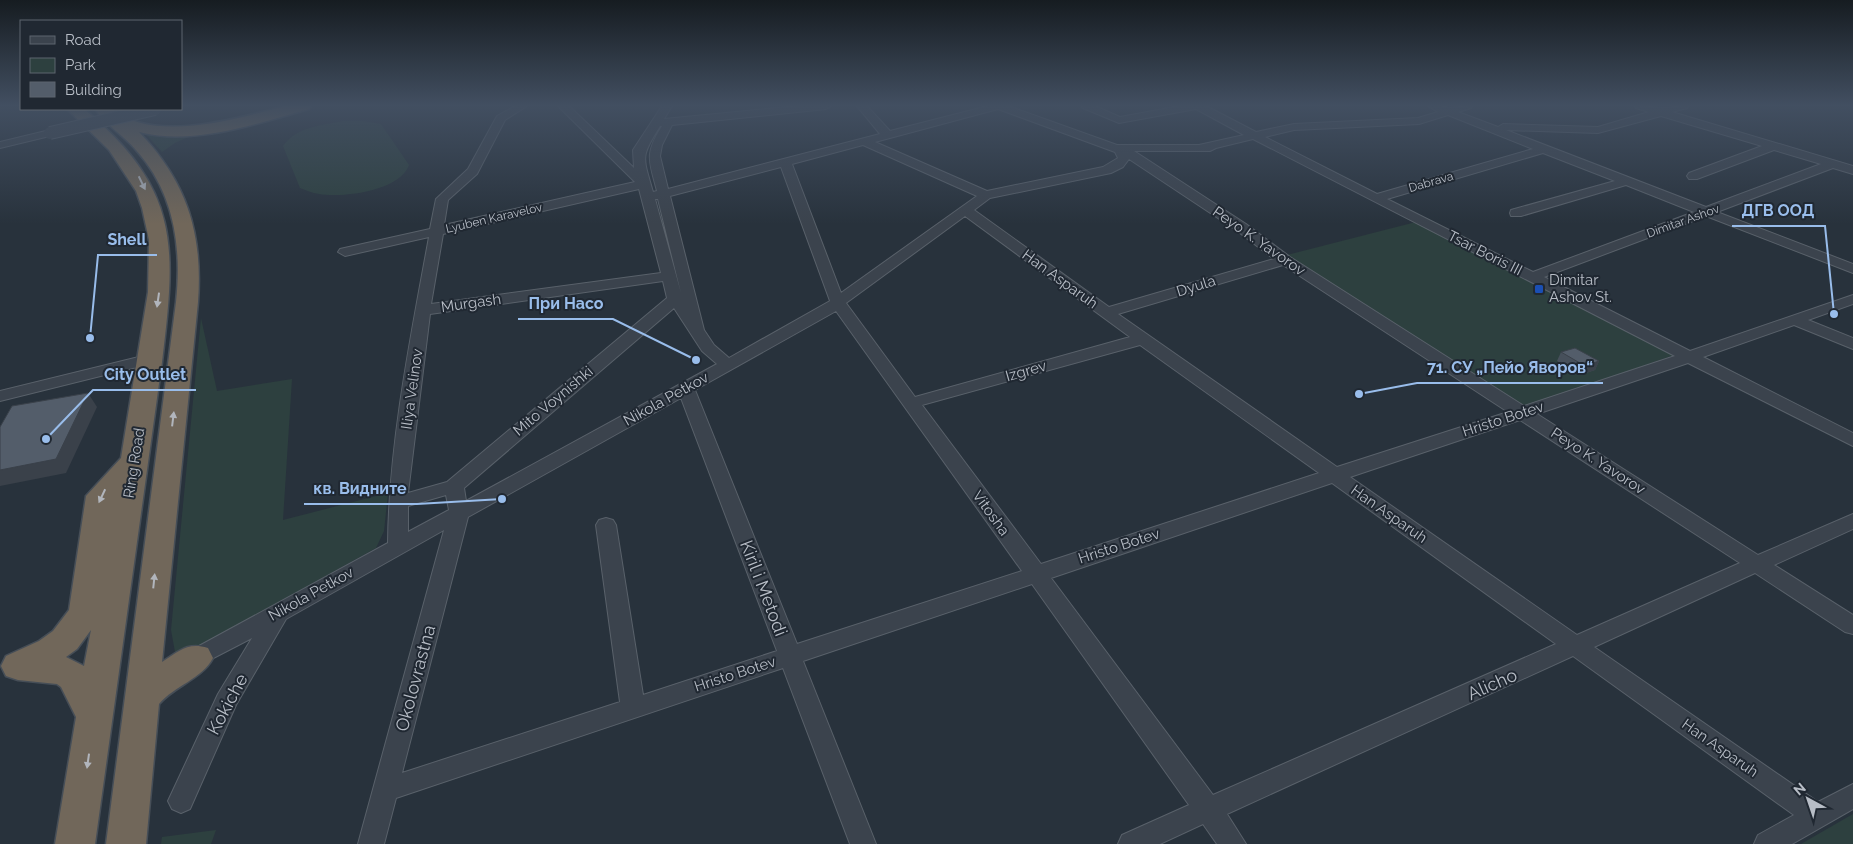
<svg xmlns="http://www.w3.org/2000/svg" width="1853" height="844" viewBox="0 0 1853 844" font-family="Raleway,sans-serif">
<rect width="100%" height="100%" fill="#28323c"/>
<g fill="#2d403f">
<path d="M 343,121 L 363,121 L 381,124 L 409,165 C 400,191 343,198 319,194 C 312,193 306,190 300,188 L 283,146 C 296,127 322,125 343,121 Z"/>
<path d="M 144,132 L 195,134 L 175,143 L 162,152 Z"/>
<path d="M 1416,222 L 1674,355 L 1524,408 L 1287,255 Z"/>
<path d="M 201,318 L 217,391 L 292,379 L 283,520 L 388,493 L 384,531 L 376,548 L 193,650 L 175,652 L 171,630 Z"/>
<path d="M 1853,814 L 1853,844 L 1801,844 Z"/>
<path d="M 216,830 L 211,844 L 161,844 L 162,837 Z"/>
</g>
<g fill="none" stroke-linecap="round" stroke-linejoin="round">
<defs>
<g id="minor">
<path d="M 515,106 L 527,106 L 505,120 L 477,174 L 448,200 L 444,225 L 635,182 L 558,106 L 569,106 L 634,168 L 633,150 L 662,106 L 672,106 L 664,119 L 799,106 L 831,106 L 826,109 L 672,125 L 662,145 L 660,156 L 668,189 L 880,134 L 857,106 L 867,106 L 890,131 L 988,106 L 1008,106 L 1117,145 L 1199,145 L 1244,135 L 1196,109 L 1119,123 L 1083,108 L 1082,106 L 1095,106 L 1120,117 L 1180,106 L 1206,106 L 1256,132 L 1294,124 L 1418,118 L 1438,112 L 1428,106 L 1441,106 L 1449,108 L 1472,106 L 1471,108 L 1458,112 L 1498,127 L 1503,124 L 1598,127 L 1649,112 L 1636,108 L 1635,106 C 1644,106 1651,107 1659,108 C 1668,109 1679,106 1688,106 L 1687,108 L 1672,112 L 1853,166 L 1853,174 L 1833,168 L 1717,212 L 1853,264 L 1853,273 L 1706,216 L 1544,277 L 1690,351 L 1853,295 L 1853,304 L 1808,320 L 1853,338 L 1853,349 L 1794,325 L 1703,357 L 1853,433 L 1853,446 L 1688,363 L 1537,414 L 1758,555 L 1853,514 L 1853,529 L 1774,565 L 1853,615 L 1853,634 L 1845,632 L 1755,573 L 1594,647 L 1818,802 L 1853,784 L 1853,809 L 1792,844 L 1754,844 L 1758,835 L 1794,815 L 1573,656 L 1227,814 L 1246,844 L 1217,844 L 1203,824 L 1160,844 L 1118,844 L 1122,835 L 1189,805 L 1032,584 L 803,661 L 876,844 L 850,844 L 783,668 L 396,798 L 384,844 L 358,844 L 444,530 L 286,619 L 236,705 L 190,809 L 181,813 L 172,809 L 168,801 L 218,694 L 252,638 L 196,667 L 188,664 L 185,658 L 188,652 L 388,543 C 389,443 411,335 429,237 L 345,256 L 338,252 L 340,249 L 430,229 L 436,199 L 468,169 L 497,116 ZM 998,109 L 1115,152 L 1118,158 L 1103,167 L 987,191 L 875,142 ZM 1448,115 L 1533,149 L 1377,194 L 1265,137 L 1294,130 L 1419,124 ZM 1661,116 L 1762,146 L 1689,173 L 1687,176 L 1689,179 L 1697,179 L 1774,150 L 1821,164 L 1706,207 L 1506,130 L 1598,133 ZM 660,126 L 662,126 C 644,155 649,160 657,191 L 653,192 C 643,156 640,158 660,126 ZM 1253,139 L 1675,356 L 1524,406 L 1290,257 L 1246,224 L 1134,151 L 1210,151 L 1216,148 ZM 863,145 L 977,196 L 841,293 L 792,164 ZM 1543,153 L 1615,181 L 1511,210 L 1510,213 L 1511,216 L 1521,216 L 1626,185 L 1694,212 L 1533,272 L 1387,199 ZM 1129,159 L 1236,230 L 1274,259 L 1109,307 L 974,210 L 990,198 L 1111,173 L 1123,167 ZM 781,167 L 830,301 L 729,358 L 714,345 L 704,330 L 670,196 ZM 639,189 L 661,273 L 431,304 L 443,234 ZM 655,199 L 658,199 L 681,293 ZM 965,216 L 1130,337 L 915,397 L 846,303 ZM 1283,265 L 1508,412 L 1337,467 L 1118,314 ZM 663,281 L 667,298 L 447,482 L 408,493 L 430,314 ZM 674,308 L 702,351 L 717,364 L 466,501 L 464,488 ZM 836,311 L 1022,571 L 797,644 L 695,390 ZM 1140,345 L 1319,473 L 1041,564 L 922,405 ZM 681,398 L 777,651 L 643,695 L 616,525 L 613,520 L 606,518 L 599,520 L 596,525 L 620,702 L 402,773 L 468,517 ZM 1520,420 L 1740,563 L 1577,635 L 1350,477 ZM 1332,483 L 1556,644 L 1213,795 L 1051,578 ZM 446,495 L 449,510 L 408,532 L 408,506 Z"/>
<path d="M 50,130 L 56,133 L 54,135 L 0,148 L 0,142 Z"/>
<path d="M 151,354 L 157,356 L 159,359 L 157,362 L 0,401 L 0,391 Z"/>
</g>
<g id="highway">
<path d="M 286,106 L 311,106 L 309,109 C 255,124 194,146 139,132 C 187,182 203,233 198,302 L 162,662 C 180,651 187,642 208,648 L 213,658 C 202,679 174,686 159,704 L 146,844 L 106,844 L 176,302 C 182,247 174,192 136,150 C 124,136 105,124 95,109 L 112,109 C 155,144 238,118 286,106 Z"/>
<path d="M 67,109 L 84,109 C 181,190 176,246 162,362 L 95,844 L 55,844 L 76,717 L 61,687 L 57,684 L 18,680 L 6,676 L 1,666 L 6,656 L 39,641 L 53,631 L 69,610 L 86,496 L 121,458 L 148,292 L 149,240 L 142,208 L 136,191 L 109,150 ZM 91,630 L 84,666 L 66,657 L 77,649 Z"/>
</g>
</defs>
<use href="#minor" stroke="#59616a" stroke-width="2"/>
<use href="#highway" stroke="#464e57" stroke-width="3"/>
<use href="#minor" fill="#3b434d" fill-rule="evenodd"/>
<use href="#highway" fill="#71675a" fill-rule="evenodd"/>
<defs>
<path id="minor-bridge" d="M 50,133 L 155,109"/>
</defs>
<use href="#minor-bridge" stroke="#59616a" stroke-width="14" stroke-linecap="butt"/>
<use href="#minor-bridge" stroke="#3b434d" stroke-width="12"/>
</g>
<path fill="#47505b" d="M 1561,352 L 1599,361 L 1595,370 L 1580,375 L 1557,361 Z"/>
<g fill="#3a414a">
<path d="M 1599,361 L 1595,370 L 1580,375 L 1585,366 Z"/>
<path d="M 88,393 L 97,407 L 66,473 L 0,486 L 0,470 Z"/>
</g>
<g fill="#535d6a" stroke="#3a414a">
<path d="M 1575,348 L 1599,361 L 1585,366 L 1561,352 Z"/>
<path d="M 88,393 L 56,459 L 0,470 L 0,427 L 12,406 Z"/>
</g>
<defs><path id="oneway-solid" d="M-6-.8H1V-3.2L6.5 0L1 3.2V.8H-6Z" transform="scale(1.25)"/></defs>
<g fill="#b1b5bc">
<use href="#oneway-solid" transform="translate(142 183) rotate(64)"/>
<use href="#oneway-solid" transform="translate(158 300) rotate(98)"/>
<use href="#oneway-solid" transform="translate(173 419) rotate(-83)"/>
<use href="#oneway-solid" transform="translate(102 496) rotate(115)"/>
<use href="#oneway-solid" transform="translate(154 581) rotate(-84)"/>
<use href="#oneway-solid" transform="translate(88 761) rotate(98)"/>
</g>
<linearGradient id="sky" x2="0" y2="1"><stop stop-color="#161c21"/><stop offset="0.47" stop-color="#424f61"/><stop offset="1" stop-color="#424f61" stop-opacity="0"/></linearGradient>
<rect width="1853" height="224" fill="url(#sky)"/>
<rect fill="#1a4fb4" stroke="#202832" stroke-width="2" x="1534" y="284" width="10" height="10" rx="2.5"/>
<g text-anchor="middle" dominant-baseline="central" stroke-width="4" stroke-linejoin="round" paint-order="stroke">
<g font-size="12" fill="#b8bec7" stroke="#202832">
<text transform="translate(1431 182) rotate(-16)">Dabrava</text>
<text transform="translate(494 218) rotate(-13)">Lyuben Karavelov</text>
<text transform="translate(1683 221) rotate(-20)">Dimitar Ashov</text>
</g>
<g font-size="15" fill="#b8bec7" stroke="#202832">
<text transform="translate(1259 241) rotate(35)">Peyo K. Yavorov</text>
<text transform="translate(1485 253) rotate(27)">Tsar Boris III</text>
<text transform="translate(1060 279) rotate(36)">Han Asparuh</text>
<text transform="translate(1196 286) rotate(-17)">Dyula</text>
<text transform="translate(471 303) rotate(-8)">Murgash</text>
<text transform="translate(1026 371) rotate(-16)">Izgrev</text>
<text transform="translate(412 389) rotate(-82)">Iliya Velinov</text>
<text transform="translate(666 399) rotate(-29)">Nikola Petkov</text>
<text transform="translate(553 401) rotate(-40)">Mito Voynishki</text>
<text transform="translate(1503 419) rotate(-18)">Hristo Botev</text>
<text transform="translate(1598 461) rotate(33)">Peyo K. Yavorov</text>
<text transform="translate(134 463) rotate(-81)">Ring Road</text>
<text transform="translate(991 513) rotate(54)">Vitosha</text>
<text transform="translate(1389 514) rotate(35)">Han Asparuh</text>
<text transform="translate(1119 546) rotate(-18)">Hristo Botev</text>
<text transform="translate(311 594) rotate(-29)">Nikola Petkov</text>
<text transform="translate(735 674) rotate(-18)">Hristo Botev</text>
<text transform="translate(1720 748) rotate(35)">Han Asparuh</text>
</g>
<g font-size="15" fill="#b8bec7" stroke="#202832" text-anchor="start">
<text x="1549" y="280">Dimitar<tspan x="1549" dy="17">Ashov St.</tspan></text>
</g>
<g font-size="18" fill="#b8bec7" stroke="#202832">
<text transform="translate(764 588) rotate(69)">Kiril i Metodi</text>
<text transform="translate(415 678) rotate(-75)">Okolovrastna</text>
<text transform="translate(1492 684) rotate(-24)">Alicho</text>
<text transform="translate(227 704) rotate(-62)">Kokiche</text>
</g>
</g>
<path fill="none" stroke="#99bdeb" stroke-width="2" d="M1834 314L1825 226H1732M90 338L98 255H157M696 360L613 319H518M1359 394L1417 383H1603M46 439L93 390H196M502 499L417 504H304"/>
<g fill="#99bdeb" stroke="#202832" stroke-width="2">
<circle cx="1834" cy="314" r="5"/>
<circle cx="90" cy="338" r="5"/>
<circle cx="696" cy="360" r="5"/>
<circle cx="1359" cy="394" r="5"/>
<circle cx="46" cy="439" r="5"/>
<circle cx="502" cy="499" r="5"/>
</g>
<g font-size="16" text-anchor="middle" font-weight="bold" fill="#99bdeb" stroke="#202832" stroke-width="4" stroke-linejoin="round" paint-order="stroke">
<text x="1778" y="216">ДГВ ООД</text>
<text x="127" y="245">Shell</text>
<text x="566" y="309">При Насо</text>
<text x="1510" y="373">71. СУ „Пейо Яворов“</text>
<text x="145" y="380">City Outlet</text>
<text x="360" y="494">кв. Видните</text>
</g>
<rect x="20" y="20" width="162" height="90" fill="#202832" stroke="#5d646e"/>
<rect x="30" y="36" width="25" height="8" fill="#3b434d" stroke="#5d646e"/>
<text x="65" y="45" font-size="15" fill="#b8bec7">Road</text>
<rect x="30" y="58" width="25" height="15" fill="#2d403f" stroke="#5d646e"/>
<text x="65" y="70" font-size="15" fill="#b8bec7">Park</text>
<rect x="30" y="82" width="25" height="15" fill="#535d6a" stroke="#5d646e"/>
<text x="65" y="95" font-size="15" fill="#b8bec7">Building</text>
<g transform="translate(1808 799) rotate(320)" stroke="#202832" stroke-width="4" paint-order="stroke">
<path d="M0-4L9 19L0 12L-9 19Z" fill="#b8bec7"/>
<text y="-8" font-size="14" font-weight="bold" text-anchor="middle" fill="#b8bec7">N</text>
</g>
</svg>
